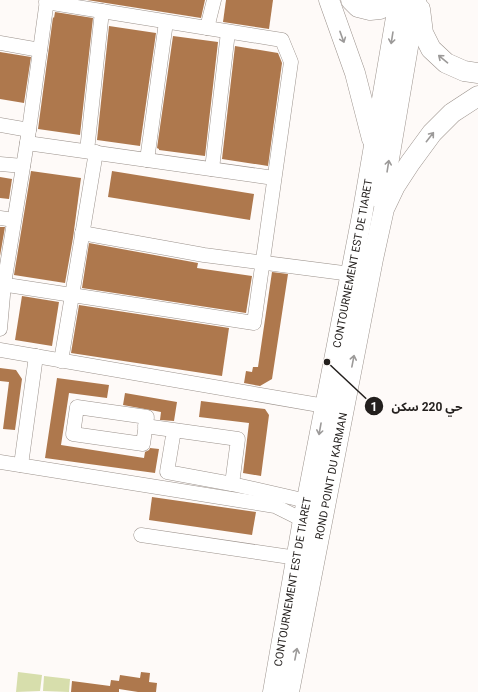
<svg xmlns="http://www.w3.org/2000/svg" width="478" height="692" viewBox="0 0 478 692" font-family="Roboto,'Noto Sans Arabic',sans-serif">
<rect width="100%" height="100%" fill="#fefaf8"/>
<g fill="#d7deac">
<path d="M 18,672 L 42,675 L 40,691 L 16,692 Z"/>
<path d="M 44,676 L 70,679 L 69,692 L 43,691 Z"/>
</g>
<g fill="#ae784d">
<path d="M 87,0 L 205,0 L 201,18 Z"/>
<path d="M 226,0 L 273,0 L 269,29 L 223,22 Z"/>
<path d="M 55,12 L 93,18 L 80,135 L 38,129 L 53,17 L 54,18 Z"/>
<path d="M 109,26 L 156,33 L 140,146 L 97,140 Z"/>
<path d="M 173,36 L 218,42 L 205,156 L 159,150 L 159,149 L 157,148 Z"/>
<path d="M 235,46 L 278,53 L 282,63 L 268,166 L 222,159 Z"/>
<path d="M 0,52 L 31,57 L 24,103 L 0,99 Z"/>
<path d="M 31,171 L 81,178 L 73,238 L 65,283 L 14,275 Z"/>
<path d="M 112,171 L 254,194 L 250,220 L 108,197 Z"/>
<path d="M 0,177 L 12,179 L 9,199 L 0,198 Z"/>
<path d="M 0,227 L 5,227 L 0,256 Z"/>
<path d="M 89,243 L 198,263 L 197,268 L 252,276 L 246,313 L 82,288 Z"/>
<path d="M 272,272 L 288,274 L 272,379 L 260,386 L 244,383 L 246,371 L 252,372 L 253,367 L 258,367 Z"/>
<path d="M 22,296 L 59,302 L 52,346 L 15,340 Z"/>
<path d="M 79,305 L 229,328 L 222,376 L 71,353 Z"/>
<path d="M 0,368 L 16,370 L 22,379 L 15,430 L 3,429 L 9,382 L 0,381 Z"/>
<path d="M 57,378 L 109,385 L 107,398 L 69,393 L 61,445 L 144,458 L 145,452 L 149,450 L 150,448 L 159,449 L 155,473 L 45,458 Z"/>
<path d="M 125,393 L 177,402 L 174,421 L 160,420 L 161,412 L 123,405 Z"/>
<path d="M 201,401 L 265,409 L 269,415 L 261,476 L 243,473 L 249,423 L 199,417 Z"/>
<path d="M 152,497 L 256,512 L 252,535 L 149,520 Z"/>
<path d="M 141,672 L 150,673 L 149,682 L 157,683 L 156,692 L 138,692 L 119,689 L 119,692 L 71,692 L 72,681 L 110,686 L 111,680 L 119,681 L 120,675 L 140,678 Z"/>
</g>
<g fill="none" stroke-linecap="round" stroke-linejoin="round">
<defs>
<g id="minor">
<path d="M 207,28 L 214,0"/>
<path d="M 0,43 L 40,50"/>
<path d="M 0,125 L 29,130"/>
<path d="M 27,143 L 274,178"/>
<path d="M 87,151 L 102,11"/>
<path d="M 147,160 L 166,22"/>
<path d="M 0,164 L 23,166"/>
<path d="M 212,169 L 228,32"/>
<path d="M 0,218 L 14,220"/>
<path d="M 82,233 L 204,255 L 351,274"/>
<path d="M 0,284 L 254,323 L 291,62 L 282,40 L 46,2"/>
<path d="M 0,329 L 4,284 L 29,130 L 47,0"/>
<path d="M 0,350 L 325,406"/>
<path d="M 61,361 L 96,152"/>
<path d="M 77,407 L 147,417 L 143,444 L 73,434 Z"/>
<path d="M 145,426 L 238,439 L 232,484 L 167,472 L 174,430"/>
<path d="M 0,462 L 275,506 L 303,520"/>
<path d="M 21,465 L 36,356"/>
<path d="M 232,484 L 307,501"/>
<path d="M 141,535 L 297,558"/>
</g>
<g id="highway">
<path d="M 329,0 L 355,73 L 372,139"/>
<path d="M 351,0 L 358,7 L 370,10 L 380,9 L 395,0"/>
<path d="M 420,9 L 423,33 L 431,49 L 446,63 L 464,71 L 478,73"/>
<path d="M 382,200 L 416,0"/>
<path id="s1" d="M 273,692 L 303,520 L 362,216 L 399,0"/>
<path id="s2" d="M 289,692 L 373,259 L 384,209 L 395,186 L 410,163 L 432,133 L 452,113 L 478,96"/>
</g>
</defs>
<use href="#minor" stroke="#9b928c" stroke-width="15"/>
<use href="#highway" stroke="#9b928c" stroke-width="21"/>
<use href="#minor" stroke="#fff" stroke-width="14"/>
<use href="#highway" stroke="#fff" stroke-width="20"/>
</g>
<defs><path id="oneway-shaft" d="M-6 0H5M1.5-3L5.5 0L1.5 3" fill="none" stroke-width="1.6" stroke-linecap="round" stroke-linejoin="round"/></defs>
<g stroke="#9c9a99">
<use href="#oneway-shaft" transform="translate(342 37) rotate(70)"/>
<use href="#oneway-shaft" transform="translate(392 38) rotate(99)"/>
<use href="#oneway-shaft" transform="translate(443 59) rotate(-140)"/>
<use href="#oneway-shaft" transform="translate(430 137) rotate(-52)"/>
<use href="#oneway-shaft" transform="translate(388 166) rotate(-81)"/>
<use href="#oneway-shaft" transform="translate(353 361) rotate(-79)"/>
<use href="#oneway-shaft" transform="translate(320 429) rotate(100)"/>
<use href="#oneway-shaft" transform="translate(296 654) rotate(-79)"/>
</g>
<g text-anchor="middle" dominant-baseline="central" stroke-width="4" stroke-linejoin="round" paint-order="stroke">
<g font-size="11" fill="#231f1d" stroke="#fefaf8">
<text stroke="none"><textPath href="#s1" startOffset="436">CONTOURNEMENT EST DE TIARET</textPath></text>
<text stroke="none"><textPath href="#s2" startOffset="220">ROND POINT DU KARMAN</textPath></text>
<text stroke="none"><textPath href="#s1" startOffset="112">CONTOURNEMENT EST DE TIARET</textPath></text>
</g>
</g>
<path fill="none" stroke="#231f1d" stroke-width="1.5" d="M327 362L374 406"/>
<g fill="#231f1d" stroke="#fefaf8" stroke-width="1.5">
<circle cx="327" cy="362" r="4"/>
<circle cx="374" cy="406" r="10"/>
</g>
<g font-size="12" text-anchor="middle" font-weight="bold" fill="#fff">
<text x="374" y="411">1</text>
</g>
<g font-size="12" text-anchor="middle" font-weight="bold" fill="#231f1d" stroke="#fefaf8" stroke-width="4" stroke-linejoin="round" paint-order="stroke">
<text x="427" y="411">حي 220 سكن</text>
</g>
</svg>
